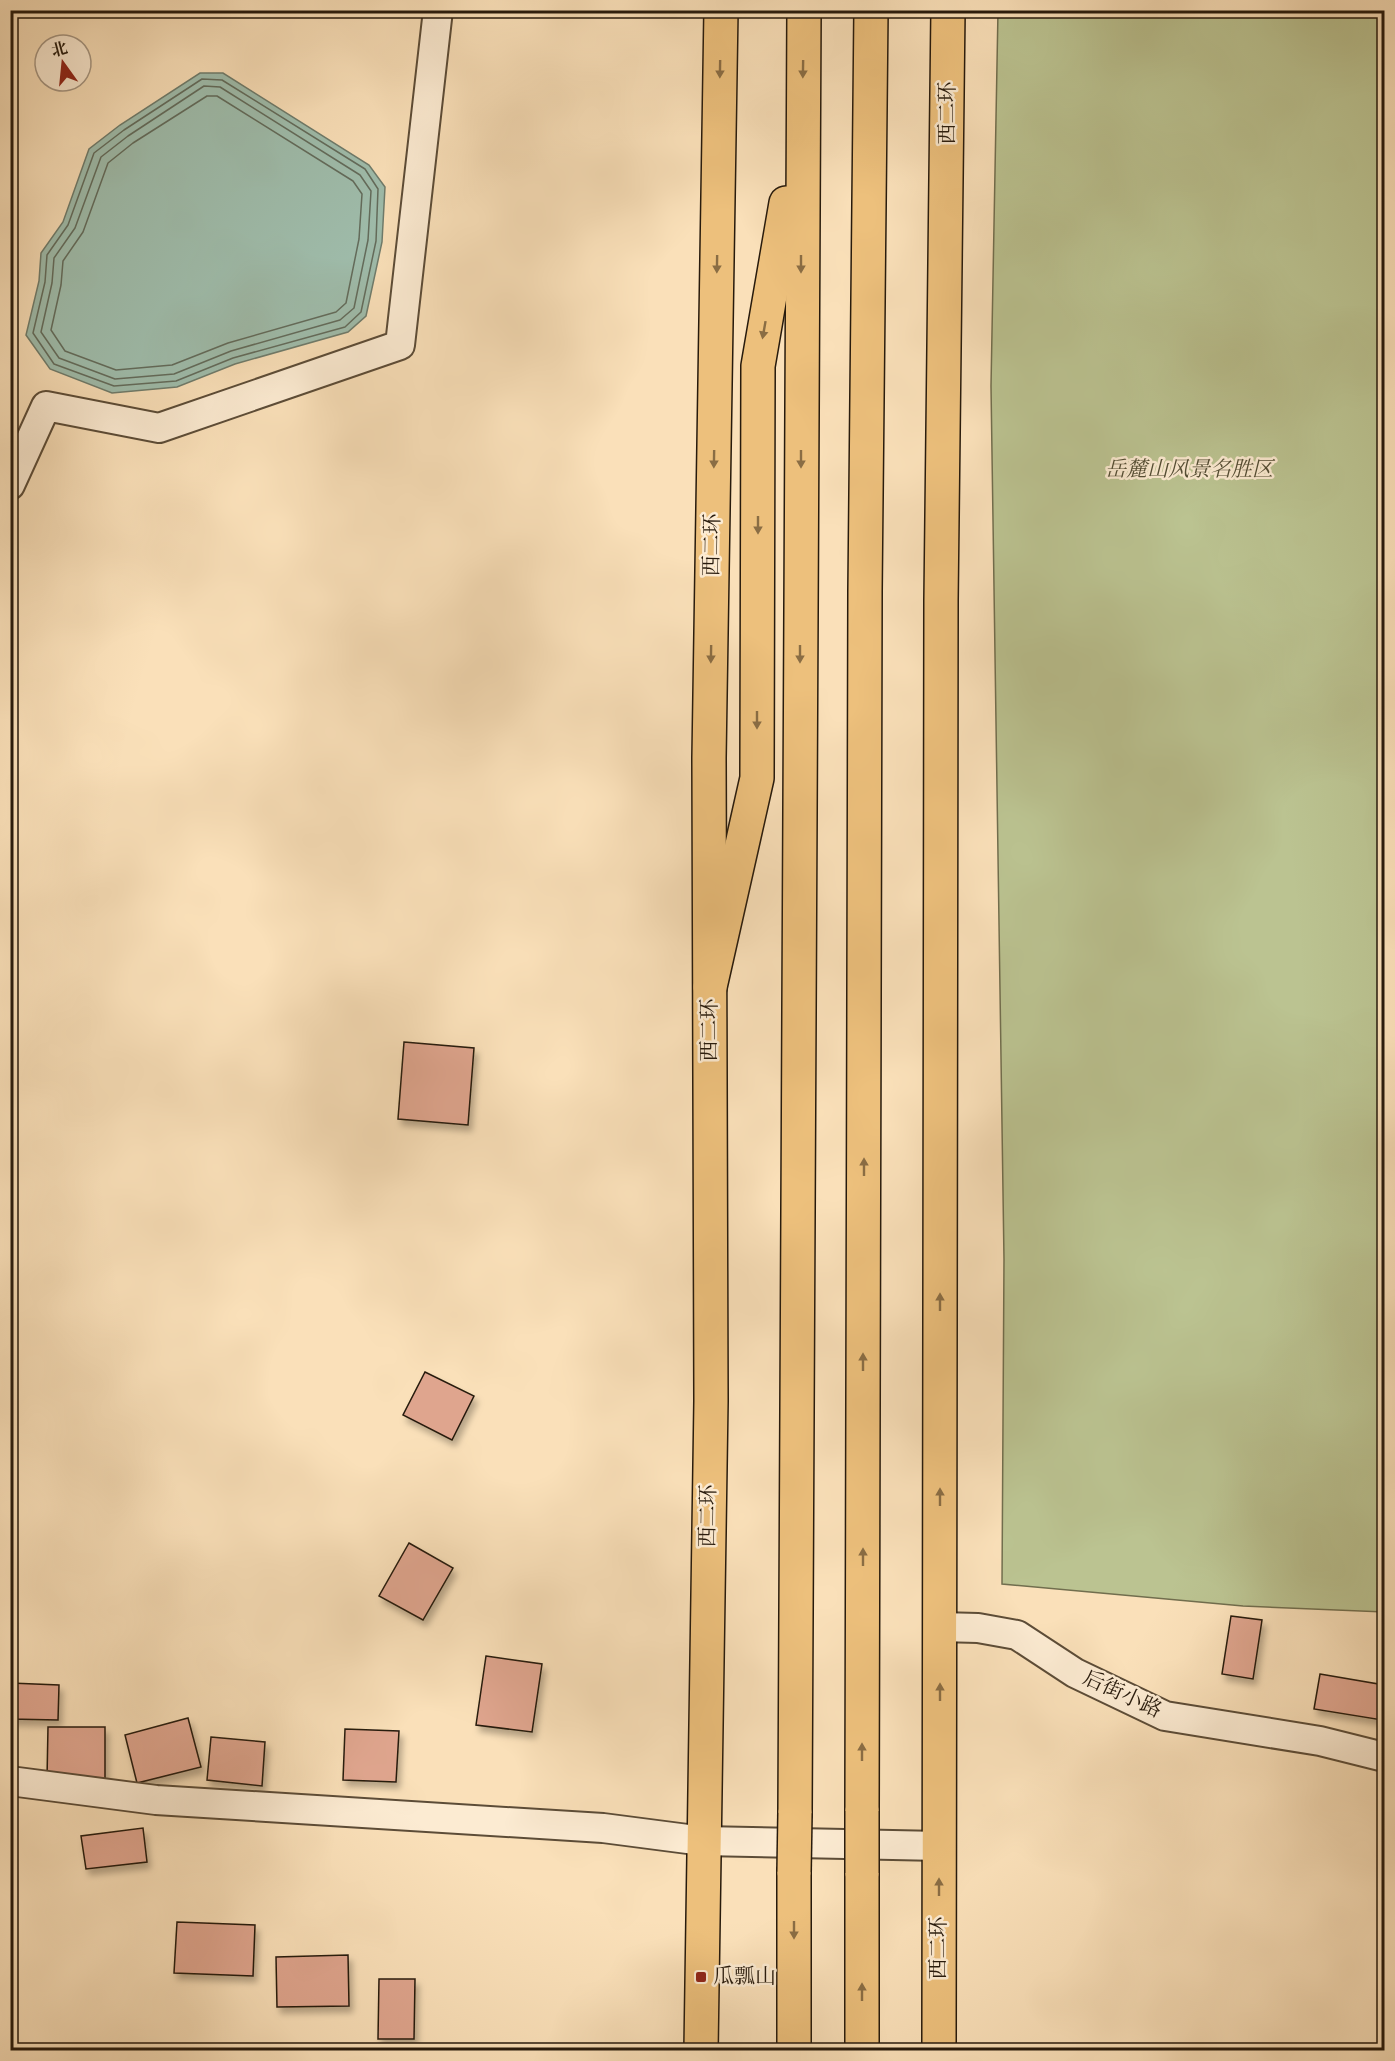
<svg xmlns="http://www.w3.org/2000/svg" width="1395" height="2061" viewBox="0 0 1395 2061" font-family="'IM FELL English','Noto Serif SC',serif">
<defs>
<filter id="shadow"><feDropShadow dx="3.5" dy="6" stdDeviation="3" flood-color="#0004"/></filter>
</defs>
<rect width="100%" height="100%" fill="#fae0b9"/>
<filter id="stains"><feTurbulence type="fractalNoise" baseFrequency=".00333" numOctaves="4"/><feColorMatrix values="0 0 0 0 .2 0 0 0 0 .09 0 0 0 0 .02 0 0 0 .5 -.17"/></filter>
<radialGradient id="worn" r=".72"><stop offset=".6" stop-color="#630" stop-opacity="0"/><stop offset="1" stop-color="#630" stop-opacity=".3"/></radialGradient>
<path fill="#bbc391" stroke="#716e4e" stroke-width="1.5" d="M 998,11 L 1384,11 L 1384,1612 L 1243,1606 L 1002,1584 L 1004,1259 L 991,386 Z"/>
<path fill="#9fbdac" stroke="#6f7c6c" stroke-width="1.5" d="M 200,73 L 223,73 L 369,165 L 385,187 L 382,242 L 366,316 L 348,332 L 235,364 L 177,387 L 112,393 L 50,369 L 26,335 L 39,281 L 41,253 L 63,222 L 89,149 L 120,125 Z"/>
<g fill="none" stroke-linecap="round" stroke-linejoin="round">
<g stroke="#636c5c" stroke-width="1.5">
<path d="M 202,79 L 222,80 L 365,169 L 378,189 L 376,241 L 361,312 L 345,327 L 233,358 L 176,381 L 114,386 L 54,364 L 33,333 L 45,282 L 47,255 L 68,225 L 94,153 L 124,130 Z"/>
<path d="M 204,86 L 220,87 L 360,175 L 371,191 L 368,240 L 354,308 L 340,320 L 231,351 L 174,374 L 115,379 L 59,358 L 41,332 L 52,283 L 54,258 L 75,228 L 101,157 L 128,136 Z"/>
<path d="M 207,96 L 217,96 L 353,181 L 362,194 L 359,239 L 346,303 L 336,312 L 228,343 L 172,365 L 116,370 L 65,351 L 51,330 L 61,285 L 63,261 L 83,232 L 108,163 L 133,143 Z"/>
</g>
</g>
<g fill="#dfa58e" stroke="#271a0c" stroke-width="1.5" filter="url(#shadow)">
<path d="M 404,1042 L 474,1048 L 468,1125 L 398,1119 Z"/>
<path d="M 425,1372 L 474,1396 L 452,1440 L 403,1415 Z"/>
<path d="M 409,1543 L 453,1568 L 423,1620 L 379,1596 Z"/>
<path d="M 1231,1616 L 1262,1620 L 1253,1679 L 1222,1674 Z"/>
<path d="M 486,1656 L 542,1664 L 532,1732 L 476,1725 Z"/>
<path d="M 1320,1674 L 1384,1685 L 1382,1720 L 1314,1709 Z"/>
<path d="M 10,1683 L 59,1685 L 58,1720 L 10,1719 Z"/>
<path d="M 188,1718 L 201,1767 L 137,1783 L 125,1735 Z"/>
<path d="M 48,1727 L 105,1727 L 105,1779 L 47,1779 Z"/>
<path d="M 345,1729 L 399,1731 L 396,1782 L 343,1780 Z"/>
<path d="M 211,1737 L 265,1742 L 262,1786 L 207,1780 Z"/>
<path d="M 143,1828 L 147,1862 L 86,1869 L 81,1836 Z"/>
<path d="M 177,1922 L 255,1925 L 253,1976 L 174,1973 Z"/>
<path d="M 348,1955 L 349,2006 L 277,2007 L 276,1957 Z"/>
<path d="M 379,1979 L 415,1979 L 414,2039 L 378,2039 Z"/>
</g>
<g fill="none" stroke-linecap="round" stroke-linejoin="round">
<defs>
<g id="minor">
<path d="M 10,485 L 46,406 L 159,428 L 400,345 L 438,10"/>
<path d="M 940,1627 L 978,1628 L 1017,1635 L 1075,1673 L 1165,1716 L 1320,1741 L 1384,1757"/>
<path d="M 10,1781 L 156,1800 L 603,1828 L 703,1841 L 940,1846"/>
</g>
<g id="primary">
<path d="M 701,2050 L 711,1401 L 709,758 L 721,10"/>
<path d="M 939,2050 L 941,601 L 948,10"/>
</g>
<g id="trunk">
<path d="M 710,987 L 757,778 L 758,366 L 786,203"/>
<path d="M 862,1811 L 865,592 L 871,10"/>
<path d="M 795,1813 L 804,10"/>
<path d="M 794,2050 L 794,1872"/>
<path d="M 862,2050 L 862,1873"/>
</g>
</defs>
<use href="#minor" stroke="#5c4c37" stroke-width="32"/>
<use href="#primary" stroke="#271a0c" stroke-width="36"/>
<use href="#trunk" stroke="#271a0c" stroke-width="36"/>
<use href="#minor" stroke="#fcebd2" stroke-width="28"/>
<use href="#primary" stroke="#edc07c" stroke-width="33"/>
<use href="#trunk" stroke="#edc07c" stroke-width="33"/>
<defs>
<g id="trunk-bridge">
<path d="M 862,1811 L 862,1873"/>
<path d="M 794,1872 L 795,1813"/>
</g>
</defs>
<use href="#trunk-bridge" stroke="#271a0c" stroke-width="36" stroke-linecap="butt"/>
<use href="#trunk-bridge" stroke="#edc07c" stroke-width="33"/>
</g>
<defs><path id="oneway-solid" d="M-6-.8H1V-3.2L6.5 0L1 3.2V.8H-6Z" transform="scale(1.5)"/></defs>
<g fill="#8a6d44">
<use href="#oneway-solid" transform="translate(720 69) rotate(91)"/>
<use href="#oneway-solid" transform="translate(803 69) rotate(91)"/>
<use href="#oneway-solid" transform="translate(717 264) rotate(91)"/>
<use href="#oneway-solid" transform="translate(801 264) rotate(90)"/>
<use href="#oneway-solid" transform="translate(764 330) rotate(100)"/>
<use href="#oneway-solid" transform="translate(714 459) rotate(91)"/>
<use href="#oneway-solid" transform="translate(801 459) rotate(90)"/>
<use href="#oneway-solid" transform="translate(758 525) rotate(90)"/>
<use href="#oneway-solid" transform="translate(711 654) rotate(91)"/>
<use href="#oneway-solid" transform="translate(800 654) rotate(90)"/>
<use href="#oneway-solid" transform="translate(757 720) rotate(90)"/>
<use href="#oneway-solid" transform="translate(864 1167) rotate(-90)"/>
<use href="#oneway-solid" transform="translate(940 1302) rotate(-90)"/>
<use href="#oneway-solid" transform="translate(863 1362) rotate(-90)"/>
<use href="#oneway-solid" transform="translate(940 1497) rotate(-90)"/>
<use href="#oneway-solid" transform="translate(863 1557) rotate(-90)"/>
<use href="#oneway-solid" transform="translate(940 1692) rotate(-90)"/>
<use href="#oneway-solid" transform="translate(862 1752) rotate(-90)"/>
<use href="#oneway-solid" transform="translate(939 1887) rotate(-90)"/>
<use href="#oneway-solid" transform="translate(794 1930) rotate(90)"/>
<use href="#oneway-solid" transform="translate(862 1992) rotate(-90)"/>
</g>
<rect fill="#8f2418" stroke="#fcebd2" stroke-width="2" x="695" y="1971" width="12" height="12" rx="3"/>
<g text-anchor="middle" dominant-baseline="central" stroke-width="5" stroke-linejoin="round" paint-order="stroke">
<g font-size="21" fill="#271a0c" stroke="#fcebd2">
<text transform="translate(948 113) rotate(-90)">西二环</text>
<text transform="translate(713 545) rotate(-89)">西二环</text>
<text transform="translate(710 1030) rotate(-90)">西二环</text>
<text transform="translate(709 1516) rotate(-89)">西二环</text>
<text transform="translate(1122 1695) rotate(25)">后街小路</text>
<text transform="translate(939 1948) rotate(-90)">西二环</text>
</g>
<g font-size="21" font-style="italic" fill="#534d34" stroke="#fcebd2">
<text x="1189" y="470">岳麓山风景名胜区</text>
</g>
<g font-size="21" fill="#271a0c" stroke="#fcebd2" text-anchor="start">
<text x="713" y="1977">瓜瓢山</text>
</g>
</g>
<rect width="1395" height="2061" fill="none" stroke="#fae0b9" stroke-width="36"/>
<rect x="12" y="12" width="1371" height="2037" fill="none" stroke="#271a0c" stroke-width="3"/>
<rect x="18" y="18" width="1359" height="2025" fill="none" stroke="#271a0c" stroke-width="1.5"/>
<g transform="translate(63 63) rotate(345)"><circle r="28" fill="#fcebd2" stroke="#a79783" stroke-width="1.5"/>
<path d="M0-4.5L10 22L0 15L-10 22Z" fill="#8f2418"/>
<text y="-9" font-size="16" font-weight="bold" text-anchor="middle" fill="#271a0c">北</text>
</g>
<rect width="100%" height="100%" filter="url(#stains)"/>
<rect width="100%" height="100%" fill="url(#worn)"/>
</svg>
